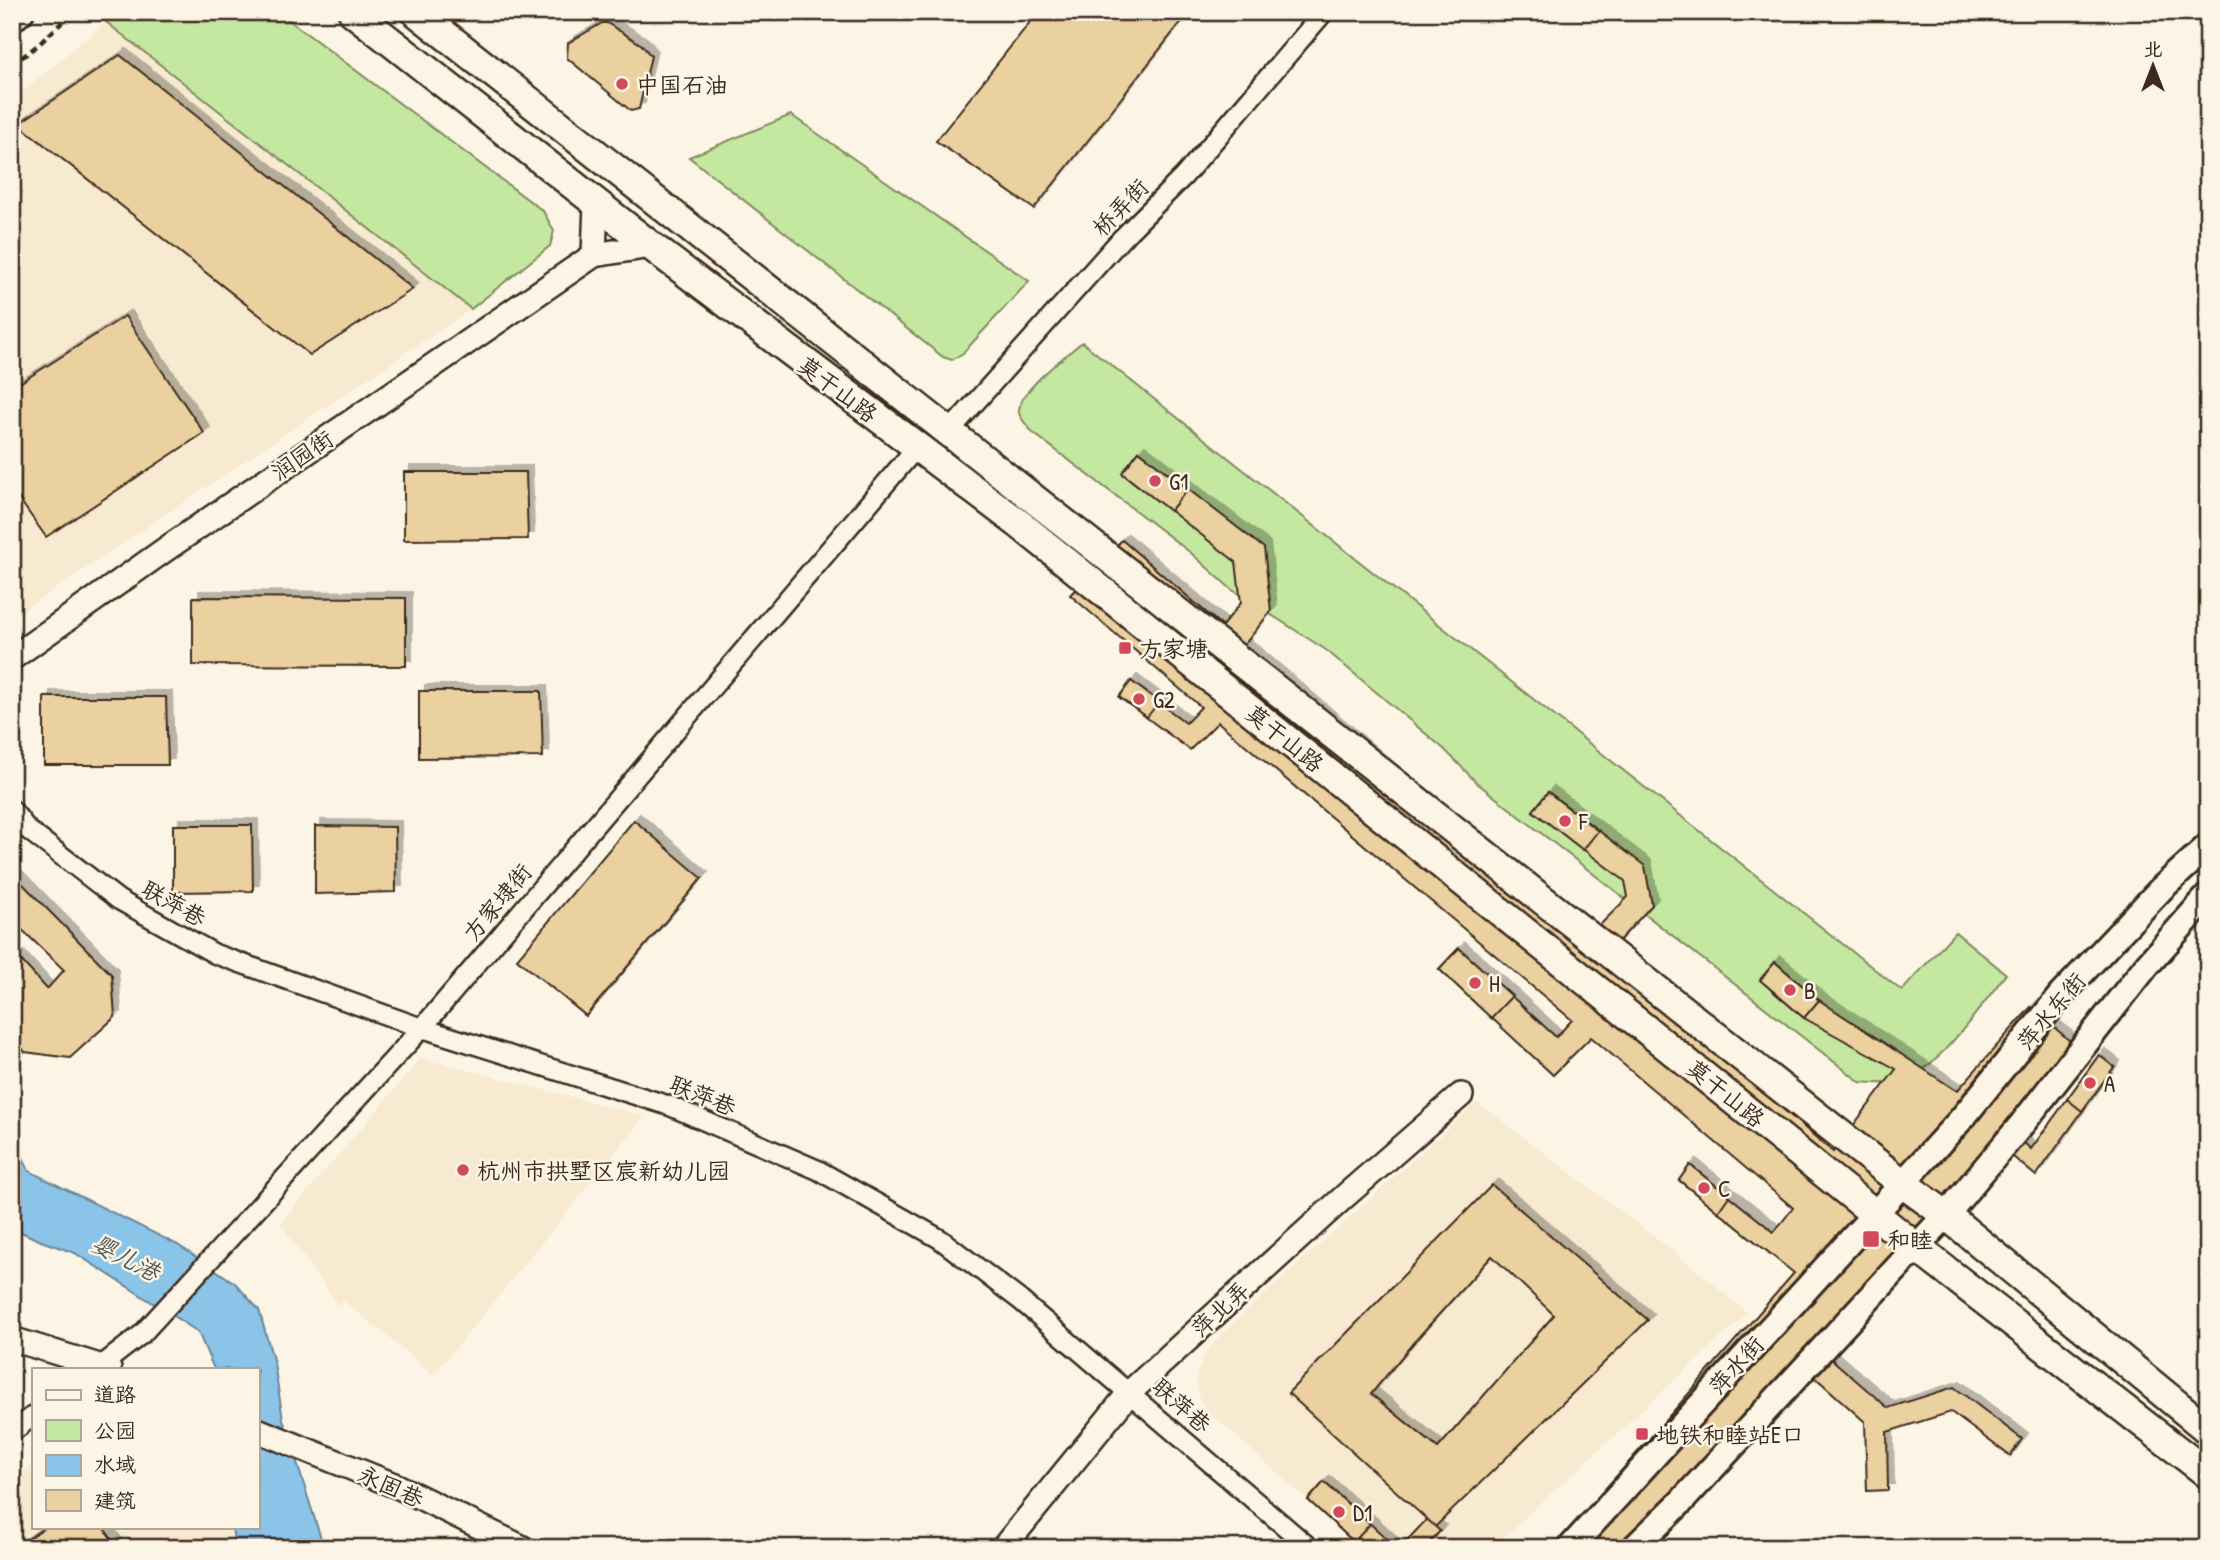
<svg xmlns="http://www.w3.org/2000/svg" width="2220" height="1560" viewBox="0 0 2220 1560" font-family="'Patrick Hand','LXGW WenKai TC',sans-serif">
<defs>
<filter id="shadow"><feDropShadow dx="6" dy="-6" stdDeviation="0" flood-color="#0004"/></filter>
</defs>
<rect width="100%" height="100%" fill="#fcf5e5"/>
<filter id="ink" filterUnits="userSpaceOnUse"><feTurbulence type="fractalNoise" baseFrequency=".0143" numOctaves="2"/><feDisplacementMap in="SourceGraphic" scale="14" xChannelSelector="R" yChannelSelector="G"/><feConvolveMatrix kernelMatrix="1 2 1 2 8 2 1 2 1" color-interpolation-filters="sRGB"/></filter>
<g filter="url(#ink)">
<g fill="#f7ead0">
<path d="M 106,22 L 471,309 L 12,618 L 12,100 Z"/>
<path d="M 421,1058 L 645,1116 L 434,1375 L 344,1301 L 339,1306 L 280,1224 Z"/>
<path d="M 1477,1102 L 1672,1250 L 1748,1313 L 1492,1548 L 1362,1548 L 1206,1410 L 1199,1397 L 1196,1377 L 1204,1356 L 1221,1334 Z"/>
<path d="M 33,1465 L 33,1527 L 257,1527 L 269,1548 L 12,1548 L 12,1481 Z"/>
</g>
<g fill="#c5e8a1" stroke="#808960" stroke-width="2">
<path d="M 116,12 L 278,12 L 543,211 L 554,231 L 550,246 L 471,309 L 106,22 Z"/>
<path d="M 791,115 L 1029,281 L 963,353 L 952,360 L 943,357 L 689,157 Z"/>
<path d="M 1082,342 L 1902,991 L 1955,932 L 2006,974 C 1981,1005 1934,1078 1893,1083 C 1883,1084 1871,1083 1860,1082 L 1477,783 L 1444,749 L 1326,650 L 1231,589 L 1191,553 L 1032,432 C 1028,426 1021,420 1019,413 C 1016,392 1066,356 1082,342 Z"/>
</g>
<path fill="#8ac4e9" stroke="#6a8698" stroke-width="2" d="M 12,1133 L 29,1171 L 178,1245 L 235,1283 L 259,1310 L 274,1363 L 283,1419 L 324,1548 L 235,1548 L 232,1527 L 257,1527 L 257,1369 L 214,1369 L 198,1332 L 75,1253 L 41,1241 L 12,1228 Z"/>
<g fill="#ebd0a0" stroke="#3b2a1e" stroke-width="2" fill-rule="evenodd" filter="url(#shadow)">
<path d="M 1038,12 L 1189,12 L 1034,209 L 936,141 Z"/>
<path d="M 602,23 L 607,23 L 642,45 L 651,56 L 639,109 L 631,111 L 567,58 L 568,43 Z"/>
<path d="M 120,55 L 413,289 L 310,355 L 18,124 Z"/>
<path d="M 125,316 L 204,433 L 46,537 L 12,489 L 12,388 Z"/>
<path d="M 1139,451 L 1264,548 L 1271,611 L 1244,645 L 1586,939 L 1628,897 L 1625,881 L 1533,811 L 1548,792 L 1645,866 L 1652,905 L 1605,956 L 1833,1152 L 1896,1069 L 1804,1018 L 1760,980 L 1775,962 L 1819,1000 L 1957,1091 L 2031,1007 L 2078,1048 L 2009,1130 L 2031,1149 L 2099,1055 L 2114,1067 L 2036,1176 L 1995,1142 L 1822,1351 L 1888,1408 L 1954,1387 L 2022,1439 L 2010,1456 L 1951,1412 L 1887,1432 L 1888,1490 L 1867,1491 L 1865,1422 L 1807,1370 L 1650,1548 L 1554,1548 L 1794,1273 L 1679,1180 L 1690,1165 L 1774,1232 L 1793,1208 L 1591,1037 L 1553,1075 L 1439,969 L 1459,948 L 1556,1037 L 1572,1020 L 1218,722 L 1190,750 L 1119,697 L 1131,681 L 1186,723 L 1201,707 L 1070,595 L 1122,540 L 1222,626 L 1241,603 L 1236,562 L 1122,473 Z"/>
<path d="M 1139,451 L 1188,489 L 1170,511 L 1122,473 Z"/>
<path d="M 404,472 L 526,472 L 528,539 L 404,540 Z"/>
<path d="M 193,597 L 406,598 L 406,666 L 193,665 Z"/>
<path d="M 1131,681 L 1159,702 L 1147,717 L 1119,697 Z"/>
<path d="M 419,691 L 541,691 L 543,757 L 419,758 Z"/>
<path d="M 44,697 L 166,697 L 168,765 L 44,765 Z"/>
<path d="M 1548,792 L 1598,831 L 1583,850 L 1533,811 Z"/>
<path d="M 634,820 L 702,878 L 586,1016 L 517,959 Z"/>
<path d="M 173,825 L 252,825 L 253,891 L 173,892 Z"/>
<path d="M 315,826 L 395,827 L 396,892 L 315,894 Z"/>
<path d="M 12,873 L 112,975 L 115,1017 L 70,1058 L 25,1052 L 12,1037 L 12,963 L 18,957 L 47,989 L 64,970 L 12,920 Z"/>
<path d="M 1459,948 L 1512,996 L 1491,1018 L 1439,969 Z"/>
<path d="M 1775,962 L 1819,1000 L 1804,1018 L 1760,980 Z"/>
<path d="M 2099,1055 L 2114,1067 L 2082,1111 L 2067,1099 Z"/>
<path d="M 1690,1165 L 1729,1196 L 1718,1212 L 1679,1180 Z"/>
<path d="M 1492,1185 L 1648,1320 L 1435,1527 L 1288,1393 ZM 1492,1256 L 1554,1315 L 1438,1448 L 1371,1394 L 1414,1342 Z"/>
<path d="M 1324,1482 L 1397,1548 L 1361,1548 L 1354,1542 L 1308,1500 Z"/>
<path d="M 1324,1482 L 1370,1524 L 1354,1542 L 1308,1500 Z"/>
<path d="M 1427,1519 L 1440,1531 L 1425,1548 L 1400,1548 Z"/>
<path d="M 45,1527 L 103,1527 L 118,1548 L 16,1548 Z"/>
</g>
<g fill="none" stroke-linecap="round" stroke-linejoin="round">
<defs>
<g id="minor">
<path d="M 948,433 L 1122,238 L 1184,176 L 1324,12"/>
<path d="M 12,810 L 27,829 L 119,900 L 215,954 L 422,1028 L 670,1106 L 818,1170 L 940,1239 L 1020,1300 L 1310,1548"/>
<path d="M 97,1369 L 142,1334 L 422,1028 L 916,448"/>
<path d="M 12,1432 L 33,1416"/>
</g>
<g id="tertiary">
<path d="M 594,255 L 596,203"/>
<path d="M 12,658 L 166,549 L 594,255 L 651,246"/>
<path d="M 12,1339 L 109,1369"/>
<path d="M 257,1430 L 399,1487 L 523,1548"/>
<path d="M 1003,1548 L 1130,1392 L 1345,1196 L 1461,1095"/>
</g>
<g id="secondary">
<path d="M 12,19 L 21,12"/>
<path d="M 1570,1548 L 1964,1116 L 2061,995 L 2161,889 L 2208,846"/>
<path d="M 1634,1548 L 1681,1502 L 1946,1215 L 2022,1124 L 2147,965 L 2208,896"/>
</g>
<g id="primary">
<path d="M 353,12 L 651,246 L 1018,523 L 1917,1248 L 2208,1474"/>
<path d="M 416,12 L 1902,1183 L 1946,1215 L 2208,1430"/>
</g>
</defs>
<use href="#minor" stroke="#3b2a1e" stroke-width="23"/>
<use href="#tertiary" stroke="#3b2a1e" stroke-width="28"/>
<use href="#secondary" stroke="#3b2a1e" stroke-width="30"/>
<use href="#primary" stroke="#3b2a1e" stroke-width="33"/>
<path stroke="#3b2a1e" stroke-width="4.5" stroke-dasharray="7 5" stroke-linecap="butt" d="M 12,65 L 38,45 L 73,12"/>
<use href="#minor" stroke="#fcf5e5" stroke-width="18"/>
<use href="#tertiary" stroke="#fcf5e5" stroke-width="23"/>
<use href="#secondary" stroke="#fcf5e5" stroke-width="24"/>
<use href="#primary" stroke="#fcf5e5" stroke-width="28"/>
</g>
</g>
<g fill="#d1495b" stroke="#fcf5e5" stroke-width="2.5">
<circle cx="622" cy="84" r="7"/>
<circle cx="1155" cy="481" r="7"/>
<rect x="1118" y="641" width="14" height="14" rx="3.5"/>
<circle cx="1139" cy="699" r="7"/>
<circle cx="1565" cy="821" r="7"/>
<circle cx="1475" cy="983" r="7"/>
<circle cx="1790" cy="990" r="7"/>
<circle cx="2090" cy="1083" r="7"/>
<circle cx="463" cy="1170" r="7"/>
<circle cx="1704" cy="1188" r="7"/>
<rect x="1862" y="1230" width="18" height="18" rx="3.5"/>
<rect x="1635" y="1427" width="14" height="14" rx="3.5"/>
<circle cx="1339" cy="1512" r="7"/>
</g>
<g text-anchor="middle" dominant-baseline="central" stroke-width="5" stroke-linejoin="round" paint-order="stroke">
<g font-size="23" fill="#3b2a1e" stroke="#fcf5e5" text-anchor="start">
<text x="636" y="84">中国石油</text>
<text x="1169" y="481">G1</text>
<text x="1139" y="648">方家塘</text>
<text x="1153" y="699">G2</text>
<text x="1579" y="821">F</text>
<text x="1489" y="983">H</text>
<text x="1804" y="990">B</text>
<text x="2104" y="1083">A</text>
<text x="477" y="1170">杭州市拱墅区宸新幼儿园</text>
<text x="1718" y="1188">C</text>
<text x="1887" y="1239">和睦</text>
<text x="1656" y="1434">地铁和睦站E口</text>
<text x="1353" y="1512">D1</text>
</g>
<g font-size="23" fill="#3b2a1e" stroke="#fcf5e5">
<text transform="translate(1120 207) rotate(-46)">桥弄街</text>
<text transform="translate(838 389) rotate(37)">莫干山路</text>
<text transform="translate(302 455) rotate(-34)">润园街</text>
<text transform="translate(1285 738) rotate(39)">莫干山路</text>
<text transform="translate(497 902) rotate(-50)">方家埭街</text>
<text transform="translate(174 903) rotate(29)">联萍巷</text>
<text transform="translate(2051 1011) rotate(-50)">萍水东街</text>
<text transform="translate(1726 1093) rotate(39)">莫干山路</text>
<text transform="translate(703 1095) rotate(22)">联萍巷</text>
<text transform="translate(1220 1309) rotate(-43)">萍北弄</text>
<text transform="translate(1736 1365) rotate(-48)">萍水街</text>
<text transform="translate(1182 1405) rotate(41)">联萍巷</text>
<text transform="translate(391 1486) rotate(24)">永固巷</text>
</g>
<g font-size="24" font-style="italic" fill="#53585b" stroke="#fcf5e5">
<text transform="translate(126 1257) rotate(27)">婴儿港</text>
</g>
</g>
<rect width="2220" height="1560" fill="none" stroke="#fcf5e5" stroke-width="42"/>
<rect x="21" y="21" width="2178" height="1518" fill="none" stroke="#3b2a1e" stroke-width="2.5" filter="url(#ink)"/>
<rect x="32" y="1368" width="228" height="161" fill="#fcf5e5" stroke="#afa495" stroke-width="2"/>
<rect x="46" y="1390" width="35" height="10" fill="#fcf5e5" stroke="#afa495" stroke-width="2"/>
<text x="94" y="1402" font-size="21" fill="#3b2a1e">道路</text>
<rect x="46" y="1420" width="35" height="21" fill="#c5e8a1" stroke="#afa495" stroke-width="2"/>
<text x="94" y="1438" font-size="21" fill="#3b2a1e">公园</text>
<rect x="46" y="1455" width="35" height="21" fill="#8ac4e9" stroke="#afa495" stroke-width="2"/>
<text x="94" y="1472" font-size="21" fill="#3b2a1e">水域</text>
<rect x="46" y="1490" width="35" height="21" fill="#ebd0a0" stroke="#afa495" stroke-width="2"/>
<text x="94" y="1508" font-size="21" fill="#3b2a1e">建筑</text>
<g transform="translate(2153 66)" stroke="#fcf5e5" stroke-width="5" paint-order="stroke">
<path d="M0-5L12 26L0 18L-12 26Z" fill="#3b2a1e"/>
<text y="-10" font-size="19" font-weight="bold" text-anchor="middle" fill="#3b2a1e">北</text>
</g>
</svg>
